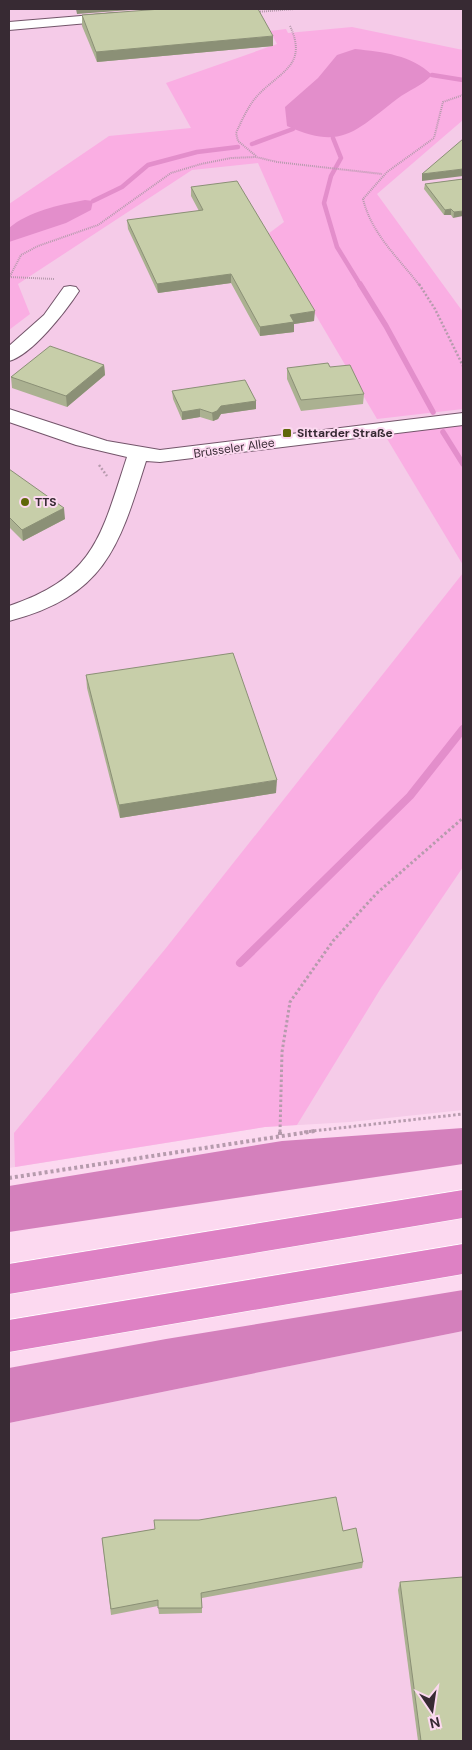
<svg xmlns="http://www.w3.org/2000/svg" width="472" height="1750" viewBox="0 0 472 1750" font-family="'DM Sans',sans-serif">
<rect width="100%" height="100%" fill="#fcd9f0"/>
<g fill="#f5cbe8">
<path d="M 9,9 L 463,9 L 463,1110 L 350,1122 L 265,1127 L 9,1168 Z"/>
<path d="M 463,1331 L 463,1741 L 9,1741 L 9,1423 Z"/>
</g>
<g fill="#faaee3">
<path d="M 352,27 L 463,50 L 463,120 L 377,194 L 463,312 L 463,409 L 377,419 L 268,234 L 284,222 L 258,163 L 192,170 L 18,284 L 30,314 L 9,330 L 9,204 L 109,136 L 191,128 L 166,83 L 277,44 L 270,31 L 286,29 L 288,33 Z"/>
<path d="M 463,421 L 463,565 L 383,432 Z"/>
<path d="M 463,573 L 463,867 L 381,988 L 297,1125 L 265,1127 L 15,1167 L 14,1133 L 166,948 Z"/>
</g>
<g fill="#d480bc">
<path d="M 463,1128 L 463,1164 L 9,1232 L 9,1186 L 282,1141 Z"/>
<path d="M 463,1290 L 463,1331 L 9,1423 L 9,1368 L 166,1339 Z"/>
</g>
<g fill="#e38ecb">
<path d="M 355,49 C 383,52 412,55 432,75 C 422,86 409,90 397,99 C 355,131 342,151 287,126 L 285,107 L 318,78 L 337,55 Z"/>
<path d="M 85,200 L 93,201 L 91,210 L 66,223 L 9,242 L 9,228 C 29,211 59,205 85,200 Z"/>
</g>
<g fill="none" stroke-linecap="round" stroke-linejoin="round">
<g stroke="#e38ecb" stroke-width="4.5">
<path d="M 432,75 L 463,80"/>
<path d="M 333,138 L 341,158 L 331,176 L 324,203 L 337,247 L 361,286"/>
<path d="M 252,144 L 293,129"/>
<path d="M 93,201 L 122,187 L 148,165 L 197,152 L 238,147"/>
</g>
<g stroke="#e38ecb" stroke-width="5.5">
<path d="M 360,284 L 386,326 L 433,412"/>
<path d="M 443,432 L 463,464"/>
</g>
<path stroke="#e38ecb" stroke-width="8" d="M 240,963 L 410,796 L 463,729"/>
<defs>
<g id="street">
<path d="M 117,13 L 124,17 L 122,20 L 9,30 L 9,22 Z"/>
<path d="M 70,286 L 76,287 L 79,291 C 66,311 32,355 9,361 L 9,346 L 44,315 L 64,287 Z"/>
<path d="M 9,409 L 107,441 L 160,450 L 463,413 L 463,425 L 160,462 L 146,461 C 119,547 105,596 9,621 L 9,606 C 95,577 101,536 127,457 L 76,445 L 9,422 Z"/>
</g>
<g id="highway">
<path d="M 463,1190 L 463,1218 L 9,1294 L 9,1264 Z"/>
<path d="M 463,1244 L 463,1274 L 9,1352 L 9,1320 Z"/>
</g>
</defs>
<use href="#street" stroke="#73556a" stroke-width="2"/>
<use href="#highway" stroke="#fff" stroke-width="1"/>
<g stroke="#b69bad" stroke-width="2" stroke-dasharray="1 1" stroke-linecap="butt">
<path d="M 256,12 L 295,9"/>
<path d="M 256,156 L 238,141 L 236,133 C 242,120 248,106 258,95 C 281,71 308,65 290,26"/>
<path d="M 9,277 L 54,279"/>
<path d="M 9,278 L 21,255 L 38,246 L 98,225 L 171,173 L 201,164 L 231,158 L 256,157 L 277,162 L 382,174"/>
<path d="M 420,286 C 398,257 372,235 363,199 L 387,172 L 434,138 L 443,102 L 463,95"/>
</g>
<g stroke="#b69bad" stroke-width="2.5" stroke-dasharray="2 2" stroke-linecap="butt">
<path d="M 419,284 L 435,309 L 463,366"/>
<path d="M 99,465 L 107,476"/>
</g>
<g stroke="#b69bad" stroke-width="3" stroke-dasharray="2.5 2.5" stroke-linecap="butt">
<path d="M 280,1132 L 282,1052 L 290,1002 L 333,941 L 377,893 L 463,818"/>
<path d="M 304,1132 L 463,1114"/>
</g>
<g stroke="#b69bad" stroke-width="4" stroke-dasharray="3 3" stroke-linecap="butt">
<path d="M 280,1135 L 280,1131"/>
<path d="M 9,1178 L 315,1131"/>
</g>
<use href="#street" fill="#fff" fill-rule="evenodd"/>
<use href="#highway" fill="#de81c4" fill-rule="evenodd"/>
</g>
<g fill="#abb191">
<path d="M 82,15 L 273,46 L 97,62 L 82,26 Z"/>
<path d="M 463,179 L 453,218 L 451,215 L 444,215 L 424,189 L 425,184 Z"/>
<path d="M 191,187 L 314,321 L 294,324 L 294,332 L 260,336 L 231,283 L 158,293 L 128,229 L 127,220 L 199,211 L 191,196 Z"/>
<path d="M 104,365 L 105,375 L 67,407 L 12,388 L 11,377 Z"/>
<path d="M 330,367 L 364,394 L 363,404 L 301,411 L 287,379 L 287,368 Z"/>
<path d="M 172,391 L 256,401 L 256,409 L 221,414 L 218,419 L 213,421 L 200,417 L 182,420 L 173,399 Z"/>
<path d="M 9,469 L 65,519 L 23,541 L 9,527 Z"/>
<path d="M 86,675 L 276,793 L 120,818 L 87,688 Z"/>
<path d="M 155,1529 L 343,1531 L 363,1562 L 362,1568 L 202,1598 L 202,1613 L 159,1614 L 158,1606 L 111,1615 L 102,1538 Z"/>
<path d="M 400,1582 L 463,1741 L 418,1741 L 398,1590 Z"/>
</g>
<g fill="#8b9076">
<path d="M 76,9 L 144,9 L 77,14 Z"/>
<path d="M 273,36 L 273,46 L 97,62 L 96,52 Z"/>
<path d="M 463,169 L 463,176 L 422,181 L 422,174 Z"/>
<path d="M 451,209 L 451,215 L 444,215 L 445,210 Z"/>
<path d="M 463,211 L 463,216 L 453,218 L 454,212 Z"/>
<path d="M 231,274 L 231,283 L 158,293 L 157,284 Z"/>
<path d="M 315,311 L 314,321 L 294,324 L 294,332 L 260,336 L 260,327 L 290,315 Z"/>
<path d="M 104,365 L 105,375 L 67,407 L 66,396 Z"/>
<path d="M 256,401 L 256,409 L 221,414 L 218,419 L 213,421 L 212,413 L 221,406 Z"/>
<path d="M 200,409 L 200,417 L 182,420 L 182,412 Z"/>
<path d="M 64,508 L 65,519 L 23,541 L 22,530 Z"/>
<path d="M 277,780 L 276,793 L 120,818 L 119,805 Z"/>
</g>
<g fill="#c7cea9" stroke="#8b9076">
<path d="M 161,9 L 258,9 L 273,36 L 96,52 L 82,15 Z"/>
<path d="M 463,139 L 463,169 L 422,174 Z"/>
<path d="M 463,179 L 463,211 L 454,212 L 451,209 L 445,210 L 425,184 Z"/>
<path d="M 237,181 L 315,311 L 290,315 L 294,322 L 260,327 L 231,274 L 157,284 L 127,220 L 203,210 L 191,187 Z"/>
<path d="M 50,346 L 104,365 L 66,396 L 11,377 Z"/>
<path d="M 328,363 L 330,367 L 350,365 L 364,394 L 301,400 L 287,368 Z"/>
<path d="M 245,380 L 256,401 L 221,406 L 217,411 L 212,413 L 200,409 L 182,412 L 172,391 Z"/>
<path d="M 9,469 L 64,508 L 22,530 L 9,517 Z"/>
<path d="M 233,653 L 277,780 L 119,805 L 86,675 Z"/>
<path d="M 336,1497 L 343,1531 L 356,1528 L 363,1562 L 201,1593 L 202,1608 L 158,1608 L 158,1600 L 111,1609 L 102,1538 L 155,1529 L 154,1520 L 199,1520 Z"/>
<path d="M 463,1577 L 463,1741 L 421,1741 L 400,1582 Z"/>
</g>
<g fill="#5f6709" stroke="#fcd9f0" stroke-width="2">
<rect x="282" y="428" width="10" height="10" rx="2.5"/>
<circle cx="25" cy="502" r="5"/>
</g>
<g text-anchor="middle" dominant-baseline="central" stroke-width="4" stroke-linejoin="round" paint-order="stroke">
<g font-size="12" font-weight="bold" fill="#372a33" stroke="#fcd9f0" text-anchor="start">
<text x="297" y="433">Sittarder Straße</text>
<text x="35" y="502">TTS</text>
</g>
<g font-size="12" fill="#372a33" stroke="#fcd9f0">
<text transform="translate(234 448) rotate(-8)">Brüsseler Allee</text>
</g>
</g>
<rect width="472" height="1750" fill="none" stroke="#372a33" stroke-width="20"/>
<g transform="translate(432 1710) rotate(167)" stroke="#fcd9f0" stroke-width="4" paint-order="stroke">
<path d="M0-4L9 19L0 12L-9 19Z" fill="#372a33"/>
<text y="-8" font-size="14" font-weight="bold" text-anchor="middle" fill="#372a33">N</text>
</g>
</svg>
